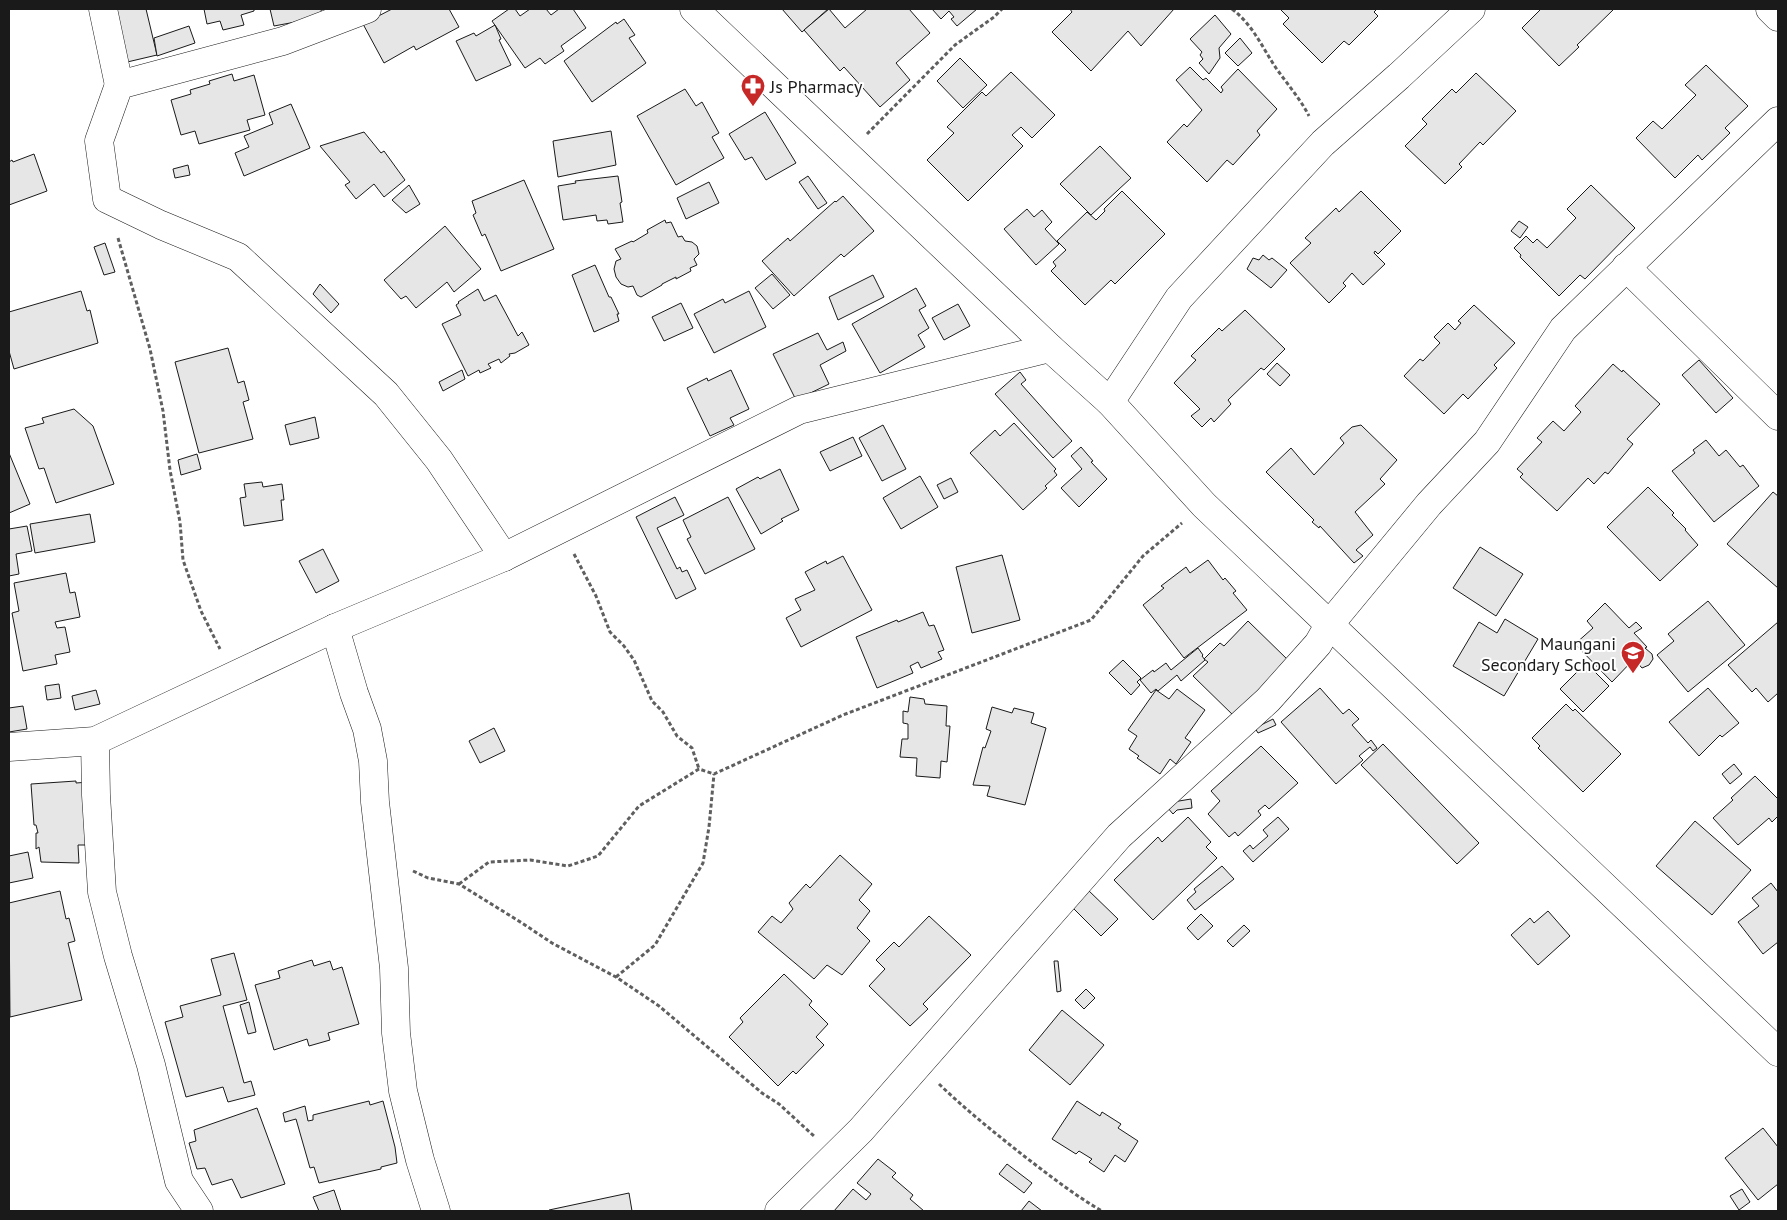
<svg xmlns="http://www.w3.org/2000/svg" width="1787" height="1220" viewBox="0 0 1787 1220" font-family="'PT Sans',sans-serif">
<rect width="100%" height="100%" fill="#fff"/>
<g fill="#e6e6e6" stroke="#1a1a1a">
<path d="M 110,9 L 146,9 L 157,55 L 123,63 Z"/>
<path d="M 204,9 L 254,9 L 254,11 L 241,15 L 244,25 L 223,30 L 220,21 L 207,24 Z"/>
<path d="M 270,9 L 321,9 L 322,17 L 274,26 Z"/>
<path d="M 392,9 L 449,9 L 459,27 L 416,50 L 414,46 L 384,63 L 363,24 Z"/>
<path d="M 509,9 L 515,9 L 520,16 L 530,9 L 546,9 L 551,15 L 559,9 L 573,9 L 586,28 L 561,46 L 564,51 L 545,64 L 540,58 L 525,68 L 492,21 Z"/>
<path d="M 782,9 L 828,9 L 802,32 Z"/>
<path d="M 829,9 L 845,28 L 867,9 L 909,9 L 930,33 L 896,63 L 910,80 L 880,107 L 844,67 L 840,71 L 804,30 Z"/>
<path d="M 932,9 L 977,9 L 957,26 L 951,19 L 954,17 L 949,11 L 941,19 Z"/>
<path d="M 1070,9 L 1174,9 L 1141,46 L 1128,31 L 1091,71 L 1052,32 L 1072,12 Z"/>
<path d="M 1280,9 L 1377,9 L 1374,12 L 1378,16 L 1349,45 L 1344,41 L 1322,63 L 1283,24 L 1289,18 Z"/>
<path d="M 1541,9 L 1614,9 L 1577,45 L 1579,47 L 1559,66 L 1522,28 Z"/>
<path d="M 1215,15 L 1231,34 L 1219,48 L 1220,58 L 1209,74 L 1199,63 L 1203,59 L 1200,55 L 1202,52 L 1190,39 Z"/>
<path d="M 624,19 L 635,35 L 629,38 L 646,63 L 592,102 L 564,61 L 616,22 L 617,24 Z"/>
<path d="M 495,25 L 501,39 L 499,40 L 511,65 L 476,81 L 456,41 L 474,33 L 476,36 Z"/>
<path d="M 189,26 L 195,43 L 157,56 L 154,38 Z"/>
<path d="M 1240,38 L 1252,53 L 1238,66 L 1225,53 Z"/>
<path d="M 960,58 L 987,85 L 963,108 L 937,81 Z"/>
<path d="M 1706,65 L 1748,106 L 1725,128 L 1730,133 L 1702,160 L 1698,155 L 1675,178 L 1636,138 L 1653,121 L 1662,129 L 1696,95 L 1685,85 Z"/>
<path d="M 1190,67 L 1203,80 L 1206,78 L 1221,93 L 1223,90 L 1221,87 L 1238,69 L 1277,109 L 1257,131 L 1260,135 L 1233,165 L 1227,160 L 1207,182 L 1167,142 L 1184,124 L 1187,127 L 1202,110 L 1176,80 Z"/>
<path d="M 1011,72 L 1055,115 L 1032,138 L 1021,127 L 1012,135 L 1023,146 L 968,201 L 927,160 L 954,133 L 947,127 L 982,92 L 986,96 Z"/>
<path d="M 1476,73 L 1516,111 L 1483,145 L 1480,142 L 1459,164 L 1462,167 L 1445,184 L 1405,146 L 1427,124 L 1422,119 L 1452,89 L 1456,93 Z"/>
<path d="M 232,74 L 234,81 L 254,75 L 265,115 L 247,120 L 250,130 L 199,144 L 195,131 L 181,135 L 171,100 L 191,94 L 190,90 L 210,84 L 209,81 Z"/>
<path d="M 685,89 L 696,106 L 702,102 L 719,133 L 712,137 L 724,158 L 676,185 L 637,116 Z"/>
<path d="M 291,104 L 310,148 L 244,176 L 235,153 L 249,147 L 244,136 L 273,124 L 269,113 Z"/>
<path d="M 765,112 L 796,163 L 766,180 L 752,157 L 745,160 L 729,134 Z"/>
<path d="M 611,131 L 616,165 L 558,177 L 553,141 Z"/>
<path d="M 364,132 L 381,153 L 384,151 L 405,180 L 384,197 L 374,184 L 356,199 L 345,185 L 350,182 L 320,146 Z"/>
<path d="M 1100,146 L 1131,178 L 1091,215 L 1060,184 Z"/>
<path d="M 34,154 L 47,191 L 9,205 L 9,162 L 12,160 L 13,162 Z"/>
<path d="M 188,165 L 190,175 L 175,178 L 173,169 Z"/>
<path d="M 618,176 L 622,202 L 620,203 L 623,222 L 608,224 L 607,220 L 597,221 L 596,215 L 563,220 L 558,186 L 576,183 L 575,181 Z"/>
<path d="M 808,176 L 827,203 L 818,209 L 799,182 Z"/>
<path d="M 524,180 L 554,249 L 501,271 L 485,234 L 482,236 L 473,215 L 476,213 L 472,201 Z"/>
<path d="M 709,182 L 719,203 L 686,219 L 677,198 Z"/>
<path d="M 409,185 L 420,204 L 406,213 L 392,200 Z"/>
<path d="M 1591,185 L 1635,228 L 1585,279 L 1580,275 L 1559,296 L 1520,257 L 1521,255 L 1514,248 L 1526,236 L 1533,243 L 1537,239 L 1547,248 L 1576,218 L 1567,209 Z"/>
<path d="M 1122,191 L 1165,234 L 1115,284 L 1111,280 L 1085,305 L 1051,271 L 1056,266 L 1053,262 L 1066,250 L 1057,241 L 1087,212 L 1096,220 L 1105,211 L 1104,209 Z"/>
<path d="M 1361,191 L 1401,231 L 1378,254 L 1375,251 L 1374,253 L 1385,264 L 1363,285 L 1352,273 L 1343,283 L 1346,286 L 1329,303 L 1290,263 L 1311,243 L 1305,238 L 1336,208 L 1339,212 Z"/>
<path d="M 843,196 L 874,231 L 844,257 L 841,254 L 794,296 L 762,261 L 788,238 L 790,241 L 835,201 L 836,202 Z"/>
<path d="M 1027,209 L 1034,217 L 1042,210 L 1052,222 L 1045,229 L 1059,244 L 1036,265 L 1004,229 Z"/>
<path d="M 665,220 L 666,223 L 671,222 L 678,237 L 682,236 L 685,241 L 692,242 L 697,246 L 699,254 L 694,259 L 697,265 L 690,268 L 691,271 L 676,279 L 676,277 L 662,284 L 662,285 L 641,297 L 637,295 L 633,286 L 628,287 L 621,284 L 616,277 L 614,269 L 616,261 L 621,259 L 615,249 L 632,241 L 633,242 L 648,233 L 647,230 Z"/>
<path d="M 1519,221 L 1528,227 L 1520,238 L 1511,231 Z"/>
<path d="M 445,226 L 481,269 L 454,292 L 447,282 L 416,308 L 406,296 L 401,299 L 384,280 Z"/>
<path d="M 105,243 L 115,272 L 104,275 L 94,247 Z"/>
<path d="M 1263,255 L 1269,260 L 1272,258 L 1287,270 L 1271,288 L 1247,269 L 1253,258 L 1259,260 Z"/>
<path d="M 595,265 L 609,297 L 611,297 L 619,314 L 617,314 L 619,321 L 594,332 L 572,275 Z"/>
<path d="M 772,274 L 790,295 L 773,309 L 755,288 Z"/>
<path d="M 873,275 L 884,297 L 838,320 L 829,297 Z"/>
<path d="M 320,284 L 339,304 L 331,313 L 313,294 Z"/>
<path d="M 916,288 L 926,306 L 919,310 L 929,328 L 918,335 L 925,347 L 880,373 L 852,324 Z"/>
<path d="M 478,289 L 484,301 L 496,295 L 518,336 L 522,332 L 529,345 L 515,353 L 509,354 L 510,356 L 501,363 L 499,359 L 488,364 L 491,368 L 480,373 L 479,370 L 468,376 L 442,324 L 461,315 L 456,305 L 459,303 L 458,302 Z"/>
<path d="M 81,291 L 87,311 L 90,310 L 98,343 L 14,369 L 9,351 L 9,312 Z"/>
<path d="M 749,291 L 766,327 L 714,353 L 694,314 L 723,299 L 725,303 Z"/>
<path d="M 681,303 L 693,328 L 664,341 L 652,317 Z"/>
<path d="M 958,304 L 970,326 L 944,340 L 932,318 Z"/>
<path d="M 1474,305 L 1515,343 L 1494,365 L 1497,368 L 1468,399 L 1463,394 L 1444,414 L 1404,376 L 1420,359 L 1423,361 L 1440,343 L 1434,337 L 1448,323 L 1455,330 L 1461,323 L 1458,321 Z"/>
<path d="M 1245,310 L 1285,349 L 1264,370 L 1261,368 L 1228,400 L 1231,404 L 1214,422 L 1211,418 L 1202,427 L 1191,416 L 1200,409 L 1174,383 L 1196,360 L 1191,356 L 1219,328 L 1222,331 Z"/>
<path d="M 818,333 L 827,350 L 843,342 L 846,351 L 820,365 L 829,384 L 796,400 L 773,354 Z"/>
<path d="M 228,348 L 238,383 L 244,381 L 249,400 L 243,402 L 253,439 L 199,453 L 175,362 Z"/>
<path d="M 1699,360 L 1733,398 L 1716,413 L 1682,375 Z"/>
<path d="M 1277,363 L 1290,375 L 1280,386 L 1267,374 Z"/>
<path d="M 1613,364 L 1622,372 L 1623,370 L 1660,404 L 1627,439 L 1633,444 L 1608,474 L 1605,472 L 1594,484 L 1588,478 L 1557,511 L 1520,477 L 1523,474 L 1517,469 L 1542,442 L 1537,438 L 1553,421 L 1564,431 L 1581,412 L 1575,406 Z"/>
<path d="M 462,370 L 465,379 L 443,391 L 439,382 Z"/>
<path d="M 731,370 L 749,409 L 730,418 L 734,425 L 710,436 L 687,388 L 707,378 L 708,381 Z"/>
<path d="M 1020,372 L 1026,380 L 1021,384 L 1072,441 L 1053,458 L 995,394 Z"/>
<path d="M 74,409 L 93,426 L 114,484 L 56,503 L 44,468 L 39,469 L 25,428 L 44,423 L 42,418 Z"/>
<path d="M 315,417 L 319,438 L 290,445 L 285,425 Z"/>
<path d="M 1014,423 L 1056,469 L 1054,471 L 1057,475 L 1045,486 L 1047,488 L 1023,510 L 970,453 L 995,430 L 1000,436 Z"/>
<path d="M 883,425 L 906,469 L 882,481 L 859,438 Z"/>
<path d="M 1361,425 L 1397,460 L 1380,479 L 1385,484 L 1355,512 L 1373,535 L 1356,550 L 1363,556 L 1354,563 L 1320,526 L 1319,528 L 1312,522 L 1314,520 L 1266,472 L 1291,448 L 1314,475 L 1344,443 L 1340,438 L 1352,427 Z"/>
<path d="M 853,437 L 862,456 L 830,471 L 820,452 Z"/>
<path d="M 1706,440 L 1719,456 L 1726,450 L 1740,467 L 1743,465 L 1759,486 L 1714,522 L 1672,471 L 1695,453 L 1693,450 Z"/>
<path d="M 1081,447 L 1093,461 L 1091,462 L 1107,479 L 1079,507 L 1061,488 L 1082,469 L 1071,456 Z"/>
<path d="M 9,453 L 30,504 L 9,513 Z"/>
<path d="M 197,454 L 201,469 L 181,475 L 178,460 Z"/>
<path d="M 780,469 L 799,510 L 781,519 L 783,521 L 761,534 L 736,489 L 758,477 L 760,479 Z"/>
<path d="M 920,476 L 938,507 L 901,529 L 883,498 Z"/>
<path d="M 951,478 L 958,492 L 944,499 L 937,485 Z"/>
<path d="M 262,482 L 263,487 L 282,484 L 284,500 L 281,500 L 283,520 L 244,526 L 240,498 L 246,497 L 244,484 Z"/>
<path d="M 1648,487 L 1674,513 L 1672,515 L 1686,529 L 1685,530 L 1698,545 L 1660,581 L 1607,527 Z"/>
<path d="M 1773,492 L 1778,496 L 1778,588 L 1727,544 Z"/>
<path d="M 675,497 L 684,515 L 657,528 L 677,569 L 680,567 L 682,572 L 687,570 L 696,589 L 676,599 L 636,517 Z"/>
<path d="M 728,497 L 755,549 L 705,574 L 687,539 L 691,537 L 683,520 Z"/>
<path d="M 90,514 L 95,542 L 35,553 L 30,524 Z"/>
<path d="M 27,526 L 32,551 L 16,554 L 19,574 L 9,576 L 9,529 Z"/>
<path d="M 1480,547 L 1523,574 L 1496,616 L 1453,588 Z"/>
<path d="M 323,549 L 339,581 L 316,593 L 299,561 Z"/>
<path d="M 1002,555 L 1020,620 L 972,633 L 956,567 Z"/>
<path d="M 843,556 L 872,610 L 801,647 L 786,618 L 801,610 L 795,599 L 815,590 L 805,572 L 826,561 L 827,564 Z"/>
<path d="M 1208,560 L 1223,580 L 1225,578 L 1236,591 L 1233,593 L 1247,610 L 1184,658 L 1143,605 L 1164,588 L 1161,586 L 1186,567 L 1190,573 Z"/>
<path d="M 66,573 L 70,593 L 75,592 L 80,617 L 55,622 L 57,628 L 65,627 L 70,652 L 55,655 L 57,664 L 23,671 L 12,613 L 19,611 L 14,583 Z"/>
<path d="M 1708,601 L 1745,645 L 1688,692 L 1657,655 L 1674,641 L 1668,634 Z"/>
<path d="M 1605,603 L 1629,628 L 1636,622 L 1642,628 L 1634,633 L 1647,647 L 1645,648 L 1652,654 L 1653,659 L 1649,665 L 1642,668 L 1634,659 L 1612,682 L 1575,644 L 1593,628 L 1587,621 Z"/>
<path d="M 923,612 L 929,626 L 934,625 L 944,650 L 938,652 L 942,659 L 921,668 L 918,662 L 910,666 L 913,673 L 877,688 L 856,637 L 897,620 L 898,622 Z"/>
<path d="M 1505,619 L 1538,639 L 1504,696 L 1453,666 L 1479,622 L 1497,633 Z"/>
<path d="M 1248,621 L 1289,661 L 1236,718 L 1193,676 L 1208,662 L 1204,659 L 1220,643 L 1224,646 Z"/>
<path d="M 1778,622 L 1778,693 L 1768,702 L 1756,688 L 1752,692 L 1728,665 Z"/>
<path d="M 1198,648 L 1203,655 L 1202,656 L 1205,660 L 1181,681 L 1177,675 L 1158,691 L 1156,689 L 1151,693 L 1140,680 L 1153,670 L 1154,672 L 1166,663 L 1171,670 Z"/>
<path d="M 1123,660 L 1141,678 L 1137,682 L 1140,685 L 1131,695 L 1109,673 Z"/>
<path d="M 1586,663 L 1609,686 L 1583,712 L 1560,689 Z"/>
<path d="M 59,684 L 61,698 L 47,700 L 45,686 Z"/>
<path d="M 1320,688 L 1343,714 L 1349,709 L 1359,719 L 1352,725 L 1368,743 L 1371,740 L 1377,748 L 1373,751 L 1370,747 L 1359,756 L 1363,760 L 1336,784 L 1281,722 Z"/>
<path d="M 1708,688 L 1739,723 L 1722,737 L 1720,735 L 1699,756 L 1669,722 Z"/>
<path d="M 1177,689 L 1205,710 L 1185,738 L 1191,742 L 1176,764 L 1170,759 L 1160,774 L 1137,758 L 1139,756 L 1129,749 L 1137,736 L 1128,730 L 1156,690 L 1169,699 Z"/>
<path d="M 96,690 L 100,704 L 75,710 L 72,696 Z"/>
<path d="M 910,697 L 924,699 L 925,704 L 947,706 L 946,726 L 950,726 L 947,762 L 941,761 L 940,778 L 916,776 L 917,758 L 900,757 L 902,739 L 908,739 L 908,724 L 903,723 L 903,711 L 908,712 Z"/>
<path d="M 1566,704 L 1573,711 L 1575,709 L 1621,754 L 1583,792 L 1538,748 L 1540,746 L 1532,738 Z"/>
<path d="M 23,706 L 27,729 L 9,732 L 9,708 Z"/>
<path d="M 992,707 L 1012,713 L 1014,708 L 1034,713 L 1031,723 L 1046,728 L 1025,805 L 987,796 L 990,786 L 973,785 L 983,747 L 985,748 L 991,731 L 986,729 Z"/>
<path d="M 1273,719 L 1276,725 L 1258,733 L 1255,728 Z"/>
<path d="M 494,728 L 505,751 L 480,763 L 469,741 Z"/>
<path d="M 1383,744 L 1479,843 L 1457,864 L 1361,765 Z"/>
<path d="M 1261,746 L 1298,783 L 1269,809 L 1265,805 L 1258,811 L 1261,815 L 1238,836 L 1235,832 L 1229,837 L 1208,814 L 1220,801 L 1211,791 Z"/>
<path d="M 1734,764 L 1742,774 L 1730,784 L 1722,774 Z"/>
<path d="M 1755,776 L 1778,799 L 1778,816 L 1772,822 L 1769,818 L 1738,845 L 1713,818 L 1733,800 L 1731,798 Z"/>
<path d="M 76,781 L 76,783 L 89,782 L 87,845 L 78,845 L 79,863 L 41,862 L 39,847 L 36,849 L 36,833 L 38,833 L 36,825 L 34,825 L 31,784 Z"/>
<path d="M 1191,799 L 1192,808 L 1177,810 L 1173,814 L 1167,807 L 1173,802 Z"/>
<path d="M 1188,817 L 1211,842 L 1206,847 L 1217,858 L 1153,920 L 1114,880 L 1158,837 L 1162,842 Z"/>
<path d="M 1278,817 L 1289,829 L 1253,862 L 1243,851 L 1250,845 L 1253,849 L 1268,836 L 1263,830 Z"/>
<path d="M 1695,821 L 1751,870 L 1712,915 L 1656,866 Z"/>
<path d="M 28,852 L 33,878 L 9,883 L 9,856 Z"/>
<path d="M 840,855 L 872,884 L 859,900 L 870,911 L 857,928 L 870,941 L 842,975 L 827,965 L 814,979 L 758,932 L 772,916 L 781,923 L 793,909 L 789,903 L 806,884 L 810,888 Z"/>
<path d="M 1222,866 L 1234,879 L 1195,910 L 1187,900 L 1196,892 L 1194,889 Z"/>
<path d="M 1771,883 L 1778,892 L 1778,942 L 1763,954 L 1738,922 L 1759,906 L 1752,898 Z"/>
<path d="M 1087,889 L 1118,919 L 1101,936 L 1071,906 Z"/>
<path d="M 60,891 L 66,919 L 69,918 L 75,941 L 68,943 L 82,1000 L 10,1017 L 9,903 Z"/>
<path d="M 1548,911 L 1570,936 L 1538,965 L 1511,935 L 1530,918 L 1534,923 Z"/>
<path d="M 1201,914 L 1213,926 L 1198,940 L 1187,928 Z"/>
<path d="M 929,916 L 971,955 L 923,1004 L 928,1009 L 910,1026 L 869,986 L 885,969 L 876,960 L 894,942 L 899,947 Z"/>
<path d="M 1244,925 L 1250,931 L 1233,947 L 1227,941 Z"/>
<path d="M 234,953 L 247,1000 L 223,1006 L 244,1083 L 251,1081 L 255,1095 L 228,1102 L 223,1087 L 186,1097 L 165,1022 L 183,1017 L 180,1006 L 221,995 L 211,959 Z"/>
<path d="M 312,960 L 314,966 L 330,961 L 333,970 L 342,967 L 359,1024 L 328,1033 L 330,1040 L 309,1046 L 307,1039 L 274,1050 L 255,985 L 280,978 L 278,971 Z"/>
<path d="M 1054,961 L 1058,961 L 1061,991 L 1057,992 Z"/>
<path d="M 784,974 L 812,1001 L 809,1005 L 828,1024 L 816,1037 L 824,1045 L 796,1074 L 793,1071 L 778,1086 L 729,1037 L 743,1022 L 740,1018 Z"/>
<path d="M 1086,989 L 1095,998 L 1084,1009 L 1075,1000 Z"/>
<path d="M 249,1002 L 256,1032 L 248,1034 L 240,1005 Z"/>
<path d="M 1062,1010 L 1104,1045 L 1070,1085 L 1029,1050 Z"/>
<path d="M 369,1101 L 370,1105 L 383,1101 L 395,1147 L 397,1163 L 381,1167 L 381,1169 L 319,1183 L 314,1167 L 310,1168 L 296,1119 L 285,1122 L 283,1113 L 305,1106 L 308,1121 L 313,1120 L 313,1115 Z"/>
<path d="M 1077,1101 L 1100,1116 L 1102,1112 L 1121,1124 L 1118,1128 L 1138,1141 L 1125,1162 L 1115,1155 L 1104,1172 L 1089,1162 L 1092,1159 L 1079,1151 L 1076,1154 L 1052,1139 Z"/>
<path d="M 257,1108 L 285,1184 L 241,1198 L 232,1179 L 212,1185 L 205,1168 L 197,1169 L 189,1143 L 196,1141 L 194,1130 Z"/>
<path d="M 1763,1128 L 1778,1147 L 1778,1184 L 1758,1200 L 1725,1158 Z"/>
<path d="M 878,1159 L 896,1173 L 892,1177 L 913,1195 L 910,1199 L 924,1211 L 834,1211 L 853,1189 L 866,1200 L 871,1194 L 857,1183 Z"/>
<path d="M 1007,1164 L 1032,1183 L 1024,1193 L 999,1174 Z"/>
<path d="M 1742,1189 L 1750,1202 L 1739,1210 L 1730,1196 Z"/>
<path d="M 334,1190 L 341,1211 L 319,1211 L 313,1197 Z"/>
<path d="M 629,1193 L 632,1211 L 550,1211 L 549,1210 Z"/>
<path d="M 1029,1201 L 1042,1211 L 1021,1211 Z"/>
</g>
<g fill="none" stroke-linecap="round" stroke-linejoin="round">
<defs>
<g id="street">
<path d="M 103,9 L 119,85"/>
<path d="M 367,9 L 283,41 L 119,85 L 99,141 L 107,199 L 161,225 L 238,257 L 386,394 L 439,460 L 504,557"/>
<path d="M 1770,9 L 1778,17"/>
<path d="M 1626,267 L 1778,416"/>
<path d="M 1110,402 L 1179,298 L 1323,143 L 1399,76 L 1471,9"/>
<path d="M 335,628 L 354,693 L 367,729 L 373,761 L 375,802 L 394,968 L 396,1033 L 403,1091 L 420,1160 L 436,1211"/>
<path d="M 95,741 L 96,795 L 102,892 L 118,956 L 151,1065 L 179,1181 L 199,1211"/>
<path d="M 9,747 L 95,741 L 335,628 L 504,557 L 799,410 L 1050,348"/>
<path d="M 779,1211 L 861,1130 L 1119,836 L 1268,700 L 1318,644 L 1329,625 L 1429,504 L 1487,442 L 1563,329 L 1778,121"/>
</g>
<path id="secondary" d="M 694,9 L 1050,348 L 1110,402 L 1204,505 L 1778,1052"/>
</defs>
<use href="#street" stroke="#1a1a1a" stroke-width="29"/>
<use href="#secondary" stroke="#1a1a1a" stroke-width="29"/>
<g stroke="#5f5f5f" stroke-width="3" stroke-dasharray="4 2.5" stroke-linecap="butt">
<path d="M 1232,9 C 1253,25 1262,47 1276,68 C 1287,84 1300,98 1309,116"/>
<path d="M 867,134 L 955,45 L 994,17 L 1002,9"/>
<path d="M 118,238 L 150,349 L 163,411 L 170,470 L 180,522 L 183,560 L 201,611 L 220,649"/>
<path d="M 574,554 L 596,596 L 610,632 L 624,646 L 634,660 L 652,701 L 663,712 L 677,736 L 692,748 L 699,769"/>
<path d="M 413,871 L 428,878 L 459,884 L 522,923 L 552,943 L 616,977 L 659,1006 L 762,1093 L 779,1104 L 815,1137"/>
<path d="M 459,884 L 489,862 L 530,860 L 568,866 L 598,856 L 639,806 L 699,769 L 714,774 L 843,715 L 1091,620 L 1143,556 L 1182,523"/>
<path d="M 616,977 L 655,945 L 703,863 L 709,827 L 714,774"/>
<path d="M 939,1084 C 966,1110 995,1133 1024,1156 C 1049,1175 1074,1195 1102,1211"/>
</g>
<use href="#street" stroke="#fff" stroke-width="28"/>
<use href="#secondary" stroke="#fff" stroke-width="28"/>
</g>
<defs>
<symbol id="pharmacy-pin" viewBox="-11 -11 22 30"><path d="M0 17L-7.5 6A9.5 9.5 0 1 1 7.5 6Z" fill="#c62828" stroke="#fff"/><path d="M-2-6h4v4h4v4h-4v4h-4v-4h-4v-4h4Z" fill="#fff"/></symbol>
<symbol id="school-pin" viewBox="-11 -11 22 30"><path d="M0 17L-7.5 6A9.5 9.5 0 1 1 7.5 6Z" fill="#c62828" stroke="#fff"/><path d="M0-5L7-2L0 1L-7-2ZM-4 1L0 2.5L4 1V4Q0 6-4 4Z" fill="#fff"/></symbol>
</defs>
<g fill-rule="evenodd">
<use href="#pharmacy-pin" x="739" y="72" width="28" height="38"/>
<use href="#school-pin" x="1619" y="639" width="28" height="38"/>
</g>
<g text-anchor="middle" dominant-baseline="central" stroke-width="4" stroke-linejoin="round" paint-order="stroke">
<g font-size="18" fill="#1a1a1a" stroke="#fff" text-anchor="start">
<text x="770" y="86">Js Pharmacy</text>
<text x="1616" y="643" text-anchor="end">Maungani<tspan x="1616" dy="21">Secondary School</tspan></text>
</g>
</g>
<rect width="1787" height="1220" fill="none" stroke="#1a1a1a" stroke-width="20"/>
</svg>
